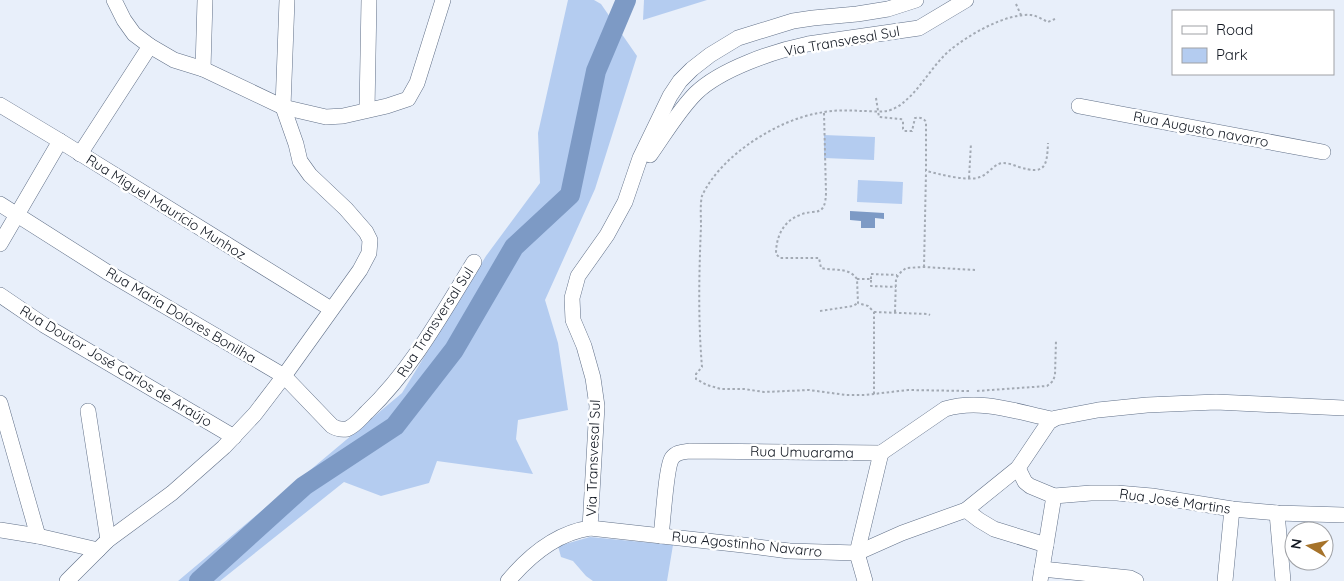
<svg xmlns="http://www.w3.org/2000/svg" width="1344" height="581" viewBox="0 0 1344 581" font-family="Quicksand,sans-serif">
<rect width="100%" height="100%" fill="#e8effa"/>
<g fill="#b4ccf0">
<path d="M 568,0 L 594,0 L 601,4 L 637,56 L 595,189 L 545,300 L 558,343 L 568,410 L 518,420 L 516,439 L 533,474 L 437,461 L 429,483 L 381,496 L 344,482 L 220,581 L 178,581 L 402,393 L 486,256 L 540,183 L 538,133 Z"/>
<path d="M 644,0 L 707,0 L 643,20 Z"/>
<path d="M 824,135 L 875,137 L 874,160 L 824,158 Z"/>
<path d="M 858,180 L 903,182 L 902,204 L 857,202 Z"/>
<path d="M 590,537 L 673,545 L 667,581 L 593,581 L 586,576 L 573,561 L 561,557 L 558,546 Z"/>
</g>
<path fill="#7d9ac5" d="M 850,211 L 884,213 L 884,219 L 875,218 L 875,228 L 861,228 L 861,221 L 850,220 Z"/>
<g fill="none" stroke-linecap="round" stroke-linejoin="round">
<path stroke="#7d9ac5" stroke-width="20" d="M 199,581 L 304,486 L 395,426 L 454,350 L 514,247 L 570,195 L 596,71 L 626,0"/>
<defs>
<g id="minor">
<path d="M 114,0 L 124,20 L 134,34 L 150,46 L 174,60 L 203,69 L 283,107 L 326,117 L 343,116 L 387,106 L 408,99 L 417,83 L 443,0"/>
<path d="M 203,69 L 205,0"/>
<path d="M 0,105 L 60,141 L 331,309"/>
<path d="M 1079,106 L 1323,152"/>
<path d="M 367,110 L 369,0"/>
<path d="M 80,154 L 150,46"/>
<path d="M 650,155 C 665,134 678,111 696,93 C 721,69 774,51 808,44 L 919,28 L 966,0"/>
<path d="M 0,204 L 107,272 L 284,376 L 332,426 C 337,429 341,430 347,429 C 355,426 361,418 367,412 C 412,369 442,314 474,262"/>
<path d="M 0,244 L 60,141"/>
<path d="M 0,295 L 44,325 L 234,437"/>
<path d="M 0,403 L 38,536"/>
<path d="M 88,411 L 108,540"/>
<path d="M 881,453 L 945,409 C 980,398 1017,412 1052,419"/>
<path d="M 1018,468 L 1025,482 L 1030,486 L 1054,496 L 1091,493 L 1117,493 L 1152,496 L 1232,509 L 1277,513 L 1344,515"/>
<path d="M 966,510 L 979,520 L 994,529 L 1046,545"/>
<path d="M 1277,513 L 1283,581"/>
<path d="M 590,528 L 597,406 L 593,378 L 584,346 L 573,320 L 572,298 L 578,276 L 607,235 L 625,202 L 640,158 L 670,96 L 680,81 L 692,69 L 710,55 L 738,38 L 793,21 L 813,18 L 857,14 L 888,9 L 916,0"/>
<path d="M 0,530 L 38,536 L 98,550"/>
<path d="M 661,536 C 663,522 666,467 672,458 C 676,452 683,452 690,451 L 881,453"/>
<path d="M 1042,569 L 1130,578 L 1136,581"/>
<path d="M 67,581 L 108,540 L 172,493 L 224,447 L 255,414 L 284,376 L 360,270 L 369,253 L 370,240 L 366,232 L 346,209 L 310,175 L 300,161 L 296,144 L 283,107 L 287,0"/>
<path d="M 508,581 C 529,556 556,533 590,528 L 743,545 L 789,551 L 857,553 L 902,533 L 966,510 L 1018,468 L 1049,422 L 1056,418 L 1098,410 L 1147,405 L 1216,402 L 1344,408"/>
<path d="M 865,581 L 857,553 L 881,453"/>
<path d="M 1040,581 L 1054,496"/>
<path d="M 1225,581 L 1232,509"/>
</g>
</defs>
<use href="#minor" stroke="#617088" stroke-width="16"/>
<g stroke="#a3aab4" stroke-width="2" stroke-dasharray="2.5 2.5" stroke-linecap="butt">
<path d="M 1016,4 L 1021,15"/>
<path d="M 876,98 L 879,117 L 901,119 L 903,121 L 903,129 L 904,131 L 912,131 L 915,118 C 919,117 924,118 926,122 L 926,171 C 940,174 967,182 980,177 C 989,174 993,164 1003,163 C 1008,163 1014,165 1019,167 C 1045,175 1047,167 1048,143"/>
<path d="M 824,113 L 826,193 C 825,219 815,208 800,215 C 783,221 776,237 776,254 L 780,258 L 819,258 L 821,268 C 834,271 849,267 857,279 L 858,303 L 868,306 L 874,312 L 874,394"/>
<path d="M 969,178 L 971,143"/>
<path d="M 924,267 L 926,172"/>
<path d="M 857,279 L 871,279 L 871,286 L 896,287"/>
<path d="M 871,279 L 871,274 L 897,275"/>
<path d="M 820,311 L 853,306 L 858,303"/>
<path d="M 874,312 L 928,314 L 930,315"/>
<path d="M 895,312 L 896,278 L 901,272 L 906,268 L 924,267 L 975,270"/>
<path d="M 969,391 L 908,390 L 865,395 L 846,395 L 809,390 L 764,392 L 744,389 L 721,389 L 707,385 L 696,379 L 696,374 L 702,367 C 698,320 699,273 701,226 C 701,219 700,203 702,196 C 720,156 777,120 819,113 C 832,110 847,110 861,111 C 869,111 879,112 887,111 C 892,110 900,106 904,102 C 921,88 932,66 949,51 C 968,35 1006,13 1031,15 C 1038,16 1043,20 1048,22 L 1055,19"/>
<path d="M 977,391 L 1047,386 L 1053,381 L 1055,375 L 1056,340"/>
</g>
<use href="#minor" stroke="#fff" stroke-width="15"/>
</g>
<g text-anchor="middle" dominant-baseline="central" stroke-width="5" stroke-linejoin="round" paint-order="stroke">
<g font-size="14" fill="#0f151f" stroke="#fff">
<text transform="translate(842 41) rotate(-10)">Via Transvesal Sul</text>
<text transform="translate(1201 129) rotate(11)">Rua Augusto navarro</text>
<text transform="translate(166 207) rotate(32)">Rua Miguel Maurício Munhoz</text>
<text transform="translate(181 315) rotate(31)">Rua Maria Dolores Bonilha</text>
<text transform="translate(435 322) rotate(-57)">Rua Transversal Sul</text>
<text transform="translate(116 366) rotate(31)">Rua Doutor José Carlos de Araújo</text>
<text transform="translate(802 452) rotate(1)">Rua Umuarama</text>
<text transform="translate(593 458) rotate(-88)">Via Transvesal Sul</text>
<text transform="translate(1175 501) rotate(8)">Rua José Martins</text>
<text transform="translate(747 544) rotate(6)">Rua Agostinho Navarro</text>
</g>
</g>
<rect x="1172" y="10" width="162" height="65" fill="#ffffff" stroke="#9fa1a5"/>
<rect x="1182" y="26" width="25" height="8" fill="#ffffff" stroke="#9fa1a5"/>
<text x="1216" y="35" font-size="15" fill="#0f151f">Road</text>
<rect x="1182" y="48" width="25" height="15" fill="#b4ccf0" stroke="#9fa1a5"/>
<text x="1216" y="60" font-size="15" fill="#0f151f">Park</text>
<g transform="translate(1309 546) rotate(279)"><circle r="24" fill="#ffffff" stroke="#9fa1a5"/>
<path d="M0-4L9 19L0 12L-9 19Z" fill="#a6732a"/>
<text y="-8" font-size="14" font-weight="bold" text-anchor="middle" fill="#0f151f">N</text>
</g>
</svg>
